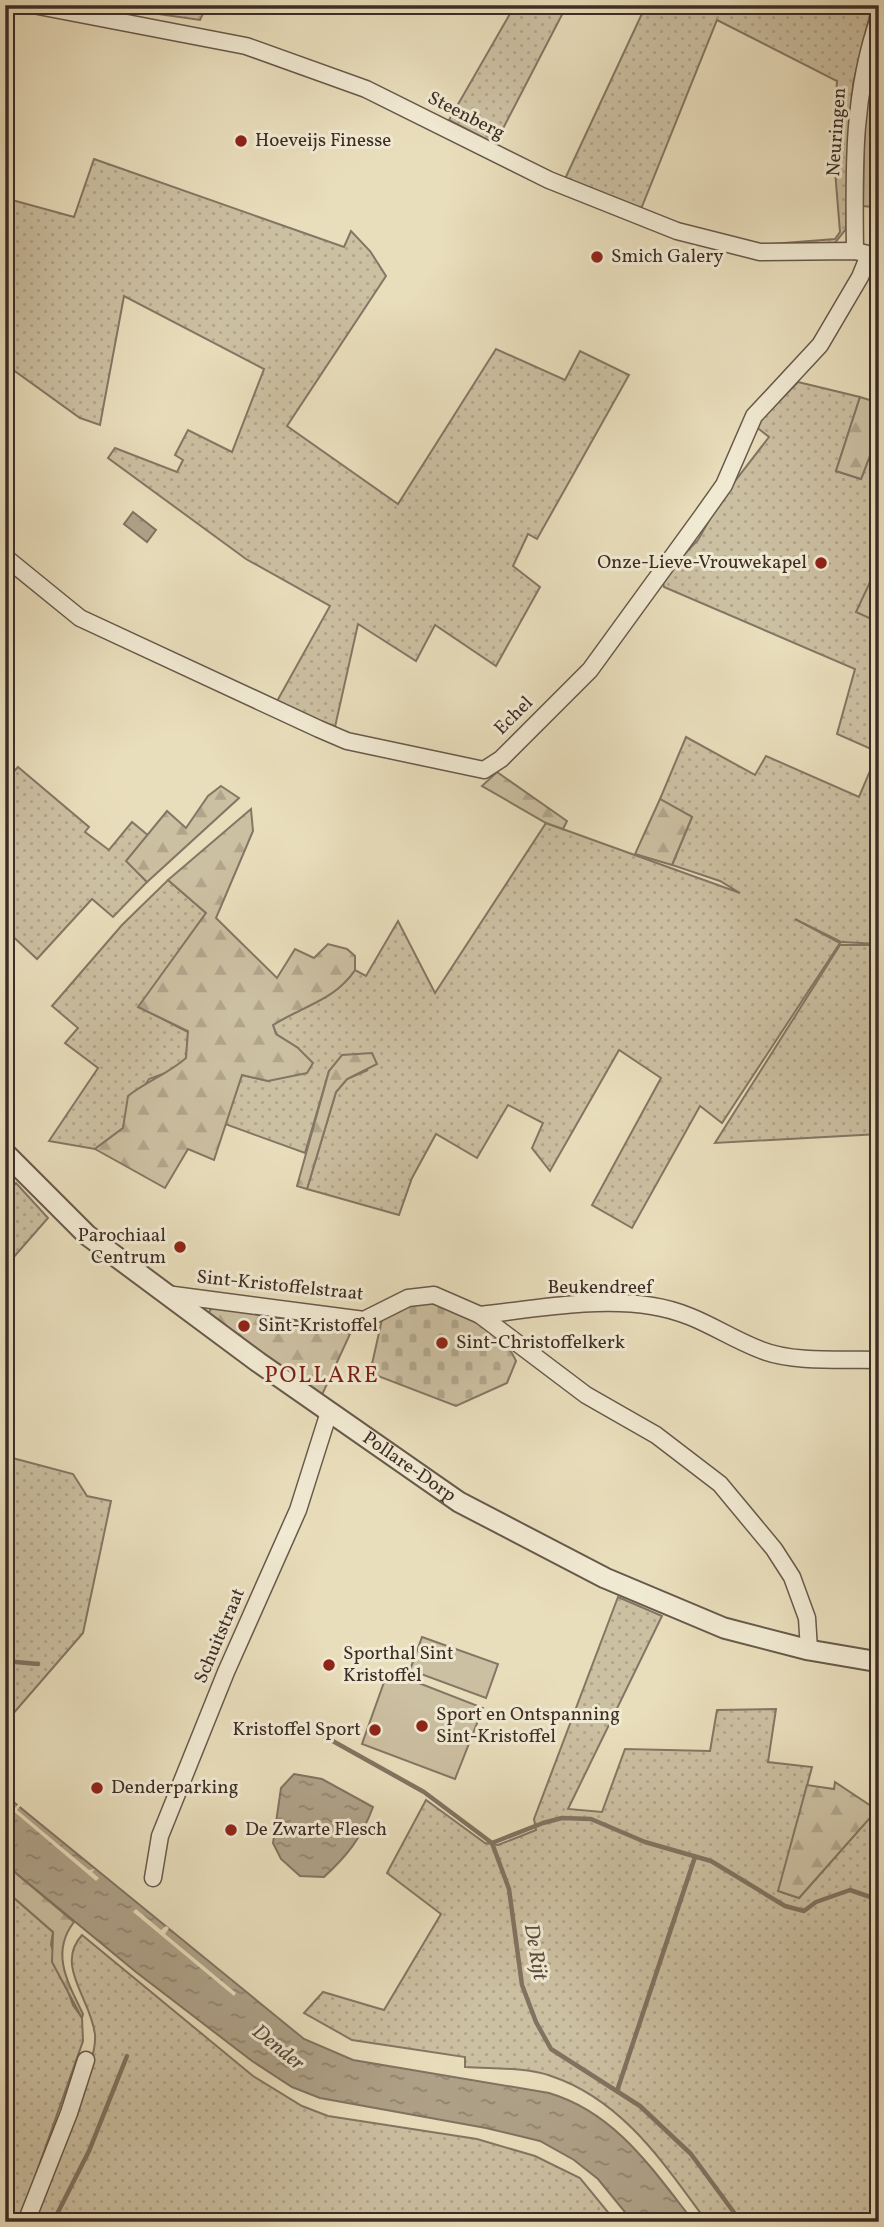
<svg xmlns="http://www.w3.org/2000/svg" width="884" height="2227" viewBox="0 0 884 2227" font-family="Vollkorn,serif">
<defs>
<pattern id="grass-dots" width="8" height="8" patternUnits="userSpaceOnUse" patternTransform="scale(1.75)"><rect width="8" height="8" fill="#ccc0a2"/><path d="M2 2h.1M6 6h.1" fill="none" stroke="#b0a58b" stroke-width="1.8" stroke-linecap="round"/></pattern>
<pattern id="forest-firs" width="22" height="20" patternUnits="userSpaceOnUse" patternTransform="scale(1.75)"><rect width="22" height="20" fill="#ccc0a2"/><path d="M5 1l3.5 6h-7zM16 11l3.5 6h-7z" fill="#b0a58b"/></pattern>
<pattern id="cemetery-stones" width="16" height="16" patternUnits="userSpaceOnUse" patternTransform="scale(1.75)"><rect width="16" height="16" fill="#ccc0a2"/><path d="M2 7V4a2 2 0 0 1 4 0v3zM10 15v-3a2 2 0 0 1 4 0v3z" fill="#b0a58b"/></pattern>
<pattern id="water-ripples" width="26" height="14" patternUnits="userSpaceOnUse" patternTransform="scale(1.75)"><rect width="26" height="14" fill="#afa289"/><path d="M2 4q2-2 4 0t4 0M15 11q2-2 4 0t4 0" fill="none" stroke="#908470"/></pattern>
</defs>
<rect width="100%" height="100%" fill="#e9debc"/>
<filter id="stains"><feTurbulence type="fractalNoise" baseFrequency=".00286" numOctaves="4"/><feColorMatrix values="0 0 0 0 .2 0 0 0 0 .09 0 0 0 0 .02 0 0 0 .5 -.17"/></filter>
<radialGradient id="worn" r=".72"><stop offset=".6" stop-color="#630" stop-opacity="0"/><stop offset="1" stop-color="#630" stop-opacity=".3"/></radialGradient>
<g fill="url(#grass-dots)" stroke="#847664" stroke-width="2">
<path d="M 139,5 L 207,5 L 200,20 L 137,11 Z"/>
<path d="M 515,5 L 567,5 L 495,144 L 449,120 Z"/>
<path d="M 646,5 L 863,5 L 871,10 L 853,84 L 846,229 L 834,244 L 774,246 L 773,244 L 835,239 L 840,232 L 833,146 L 837,81 L 717,20 L 641,209 L 564,181 Z"/>
<path d="M 94,159 L 344,247 L 351,231 L 370,251 L 386,276 L 287,426 L 398,504 L 496,349 L 565,380 L 580,351 L 629,375 L 537,539 L 528,534 L 513,566 L 540,587 L 496,666 L 435,625 L 416,661 L 358,624 L 335,727 L 276,703 L 330,606 L 246,559 L 108,458 L 115,448 L 177,472 L 183,460 L 175,455 L 188,430 L 232,452 L 264,369 L 124,296 L 100,425 L 80,418 L 5,364 L 5,198 L 74,217 Z"/>
<path d="M 798,382 L 860,397 L 836,471 L 861,479 L 879,432 L 879,563 L 857,612 L 879,621 L 879,944 L 841,942 L 795,919 L 840,943 L 722,1123 L 700,1106 L 632,1228 L 592,1205 L 661,1078 L 619,1050 L 550,1171 L 532,1148 L 543,1123 L 508,1105 L 477,1158 L 436,1134 L 412,1178 L 399,1215 L 307,1189 L 336,1092 L 347,1079 L 368,1070 L 329,1071 L 305,1153 L 225,1124 L 242,1075 L 268,1081 L 298,1048 L 276,1034 L 273,1025 C 303,1006 335,1000 355,970 L 366,976 L 398,921 L 435,993 L 546,823 L 740,893 L 720,881 L 672,865 L 692,817 L 660,799 L 686,737 L 755,775 L 766,756 L 859,797 L 878,752 L 837,734 L 855,669 L 664,587 L 662,578 L 698,540 L 722,498 L 769,437 L 755,426 Z"/>
<path d="M 18,767 L 89,827 L 85,832 L 109,850 L 132,822 L 149,836 L 127,861 L 147,882 L 113,917 L 92,899 L 37,959 L 8,932 L 14,924 L 5,917 L 5,781 Z"/>
<path d="M 168,880 L 206,913 L 139,1007 L 188,1032 L 186,1059 L 171,1071 L 149,1079 L 126,1115 L 123,1128 L 95,1149 L 49,1141 L 98,1068 L 65,1043 L 78,1028 L 52,1006 L 122,925 Z"/>
<path d="M 840,945 L 879,945 L 879,1134 L 715,1143 Z"/>
<path d="M 16,1183 L 48,1218 L 5,1267 L 5,1195 Z"/>
<path d="M 5,1456 L 73,1474 L 87,1496 L 111,1501 L 83,1633 L 5,1723 Z"/>
<path d="M 618,1597 L 662,1616 L 568,1809 L 602,1812 L 625,1749 L 710,1751 L 717,1710 L 776,1709 L 768,1762 L 812,1767 L 779,1891 L 799,1898 L 879,1807 L 879,2222 L 707,2222 C 664,2164 623,2100 551,2076 C 526,2067 492,2069 465,2067 L 465,2057 L 352,2040 L 304,2013 L 323,1992 L 384,2010 L 441,1914 L 387,1873 L 426,1800 L 485,1843 L 498,1845 L 536,1830 L 534,1819 Z"/>
<path d="M 5,1890 L 53,1932 L 51,1945 L 73,2005 L 82,2018 L 83,2041 L 19,2222 L 5,2222 Z"/>
<path d="M 82,1935 L 253,2076 L 302,2106 L 328,2116 L 477,2139 L 535,2156 L 580,2178 L 616,2222 L 28,2222 C 43,2184 98,2068 95,2035 C 92,2000 54,1966 82,1935 Z"/>
</g>
<g fill="url(#forest-firs)" stroke="#847664" stroke-width="2">
<path d="M 879,45 L 872,207 L 863,206 C 864,151 862,97 879,45 Z"/>
<path d="M 860,397 L 879,403 L 879,432 L 861,479 L 836,471 Z"/>
<path d="M 879,563 L 879,621 L 878,622 L 856,612 Z"/>
<path d="M 497,772 L 567,821 L 563,829 L 546,823 L 482,786 Z"/>
<path d="M 221,786 L 239,798 L 147,882 L 126,861 L 167,811 L 186,828 L 208,796 Z"/>
<path d="M 660,799 L 692,817 L 672,865 L 635,854 Z"/>
<path d="M 251,809 L 253,831 L 216,918 L 277,978 L 295,949 L 314,958 L 328,944 L 347,949 L 355,956 L 355,970 C 334,1001 304,1005 273,1025 L 276,1034 L 298,1048 L 313,1063 L 307,1073 L 268,1081 L 242,1075 L 214,1160 L 188,1149 L 165,1188 L 95,1149 L 123,1128 L 128,1096 C 147,1081 168,1074 186,1058 L 188,1031 L 138,1007 L 206,913 L 168,880 Z"/>
<path d="M 372,1053 L 377,1064 L 347,1079 L 336,1092 L 307,1189 L 297,1186 L 329,1071 L 342,1055 Z"/>
<path d="M 212,1307 L 338,1328 L 350,1334 L 321,1397 L 208,1314 Z"/>
<path d="M 835,1782 L 877,1810 L 799,1898 L 778,1891 L 807,1785 L 834,1789 Z"/>
<path d="M 5,1864 L 74,1922 C 50,1953 68,1983 83,2014 L 82,2018 L 52,1962 L 53,1932 L 5,1890 Z"/>
</g>
<path fill="url(#cemetery-stones)" stroke="#847664" stroke-width="2" d="M 429,1299 C 460,1311 502,1328 516,1361 L 507,1383 L 456,1406 L 370,1373 L 383,1315 Z"/>
<g fill="#ccc0a2" stroke="#847664" stroke-width="2">
<path d="M 422,1637 L 498,1664 L 486,1698 L 410,1670 Z"/>
<path d="M 388,1671 L 483,1708 L 455,1779 L 362,1744 Z"/>
</g>
<g fill="url(#water-ripples)" stroke="#817361" stroke-width="2">
<path d="M 133,512 L 156,530 L 147,542 L 124,524 Z"/>
<path d="M 294,1774 L 322,1779 L 373,1807 C 362,1837 347,1856 324,1877 L 300,1876 L 281,1859 L 273,1843 L 281,1788 Z"/>
<path d="M 5,1795 L 304,2039 L 353,2060 L 549,2093 C 616,2113 652,2169 694,2222 L 633,2222 L 598,2179 L 574,2160 L 540,2141 L 486,2128 L 320,2098 L 292,2087 L 252,2061 L 136,1972 L 5,1864 Z"/>
</g>
<g fill="#e9debc">
<path d="M 5,1800 L 15,1808 L 20,1802 L 22,1804 L 17,1810 L 89,1870 L 95,1869 L 92,1872 L 99,1878 L 96,1881 L 5,1804 Z"/>
<path d="M 136,1909 L 161,1930 L 166,1926 L 169,1928 L 165,1934 L 236,1993 L 234,1996 L 133,1912 Z"/>
</g>
<g fill="none" stroke-linecap="round" stroke-linejoin="round">
<g stroke="#817361" stroke-width="4.5">
<path d="M 5,1661 L 38,1664"/>
<path d="M 322,1735 L 424,1792 L 492,1843 L 509,1889 L 522,1985 L 536,2022 L 551,2049 L 640,2106 L 691,2154 L 741,2222"/>
<path d="M 492,1843 L 543,1823 L 562,1818 L 591,1819 L 645,1842 L 711,1861 L 785,1906 L 804,1911 L 816,1902 L 850,1890 L 879,1900"/>
<path d="M 617,2091 L 695,1857"/>
<path d="M 53,2222 L 89,2151 L 127,2056"/>
<path d="M 876,2222 L 879,2218"/>
</g>
<defs>
<g id="minor">
<path d="M 33,5 L 246,46 L 366,89 L 549,180 L 677,231 L 760,252 L 855,251 L 877,256"/>
<path d="M 855,251 C 854,170 852,95 879,18"/>
<path d="M 5,557 L 80,618 L 319,729 L 347,741 L 484,770 L 501,759 L 590,670 L 702,516 L 724,485 L 754,416 L 820,345 L 860,277 L 869,255"/>
<path d="M 166,1294 L 364,1320 L 408,1298 L 434,1295 L 480,1315 L 586,1395 L 656,1435 L 720,1484 L 774,1549 L 792,1577 L 807,1618 L 809,1650"/>
<path d="M 480,1315 C 535,1309 597,1297 652,1306 C 697,1313 722,1335 761,1350 C 793,1363 844,1359 879,1360"/>
<path d="M 153,1878 L 160,1836 L 226,1672 L 298,1510 L 329,1412"/>
<path d="M 26,2222 L 69,2113 L 86,2060"/>
</g>
<g id="tertiary">
<path id="s1" d="M 5,1153 L 87,1235 L 258,1362 L 459,1502 L 605,1578 L 724,1628 L 809,1650 L 879,1662"/>
</g>
</defs>
<use href="#minor" stroke="#68594b" stroke-width="19"/>
<use href="#tertiary" stroke="#68594b" stroke-width="23"/>
<use href="#minor" stroke="#f1ead3" stroke-width="16"/>
<use href="#tertiary" stroke="#f1ead3" stroke-width="19"/>
</g>
<g fill="#8f2418" stroke="#f1ead3" stroke-width="2.5">
<circle cx="241" cy="141" r="7"/>
<circle cx="597" cy="257" r="7"/>
<circle cx="821" cy="563" r="7"/>
<circle cx="180" cy="1247" r="7"/>
<circle cx="244" cy="1326" r="7"/>
<circle cx="442" cy="1343" r="7"/>
<circle cx="329" cy="1665" r="7"/>
<circle cx="422" cy="1726" r="7"/>
<circle cx="375" cy="1730" r="7"/>
<circle cx="97" cy="1788" r="7"/>
<circle cx="231" cy="1830" r="7"/>
</g>
<g text-anchor="middle" dominant-baseline="central" stroke-width="6" stroke-linejoin="round" paint-order="stroke">
<g font-size="19" fill="#3d2d25" stroke="#f1ead3">
<text transform="translate(466 116) rotate(27)">Steenberg</text>
<text transform="translate(837 132) rotate(-86)">Neuringen</text>
<text transform="translate(514 716) rotate(-45)">Echel</text>
<text transform="translate(280 1286) rotate(6)">Sint-Kristoffelstraat</text>
<text x="600" y="1288">Beukendreef</text>
<text stroke="none"><textPath href="#s1" startOffset="513">Pollare-Dorp</textPath></text>
<text transform="translate(220 1636) rotate(-67)">Schuitstraat</text>
</g>
<g font-size="19" fill="#3d2d25" stroke="#f1ead3" text-anchor="start">
<text x="255" y="141">Hoeveijs Finesse</text>
<text x="611" y="257">Smich Galery</text>
<text x="807" y="563" text-anchor="end">Onze-Lieve-Vrouwekapel</text>
<text x="166" y="1236" text-anchor="end">Parochiaal<tspan x="166" dy="22">Centrum</tspan></text>
<text x="258" y="1326">Sint-Kristoffel</text>
<text x="456" y="1343">Sint-Christoffelkerk</text>
<text x="343" y="1654">Sporthal Sint<tspan x="343" dy="22">Kristoffel</tspan></text>
<text x="436" y="1715">Sport en Ontspanning<tspan x="436" dy="22">Sint-Kristoffel</tspan></text>
<text x="361" y="1730" text-anchor="end">Kristoffel Sport</text>
<text x="111" y="1788">Denderparking</text>
<text x="245" y="1830">De Zwarte Flesch</text>
</g>
<g font-size="21" font-style="italic" fill="#5a4a3e" stroke="#f1ead3">
<text transform="translate(535 1952) rotate(80)">De Rijt</text>
<text transform="translate(278 2048) rotate(39)">Dender</text>
</g>
<g font-size="23" letter-spacing="2" fill="#7a1f14" stroke="#f1ead3">
<text x="322" y="1376">POLLARE</text>
</g>
</g>
<rect width="884" height="2227" fill="none" stroke="#e9debc" stroke-width="28"/>
<rect x="7" y="7" width="870" height="2213" fill="none" stroke="#3d2d25" stroke-width="3.5"/>
<rect x="14" y="14" width="856" height="2199" fill="none" stroke="#3d2d25" stroke-width="2"/>
<rect width="100%" height="100%" filter="url(#stains)"/>
<rect width="100%" height="100%" fill="url(#worn)"/>
</svg>
